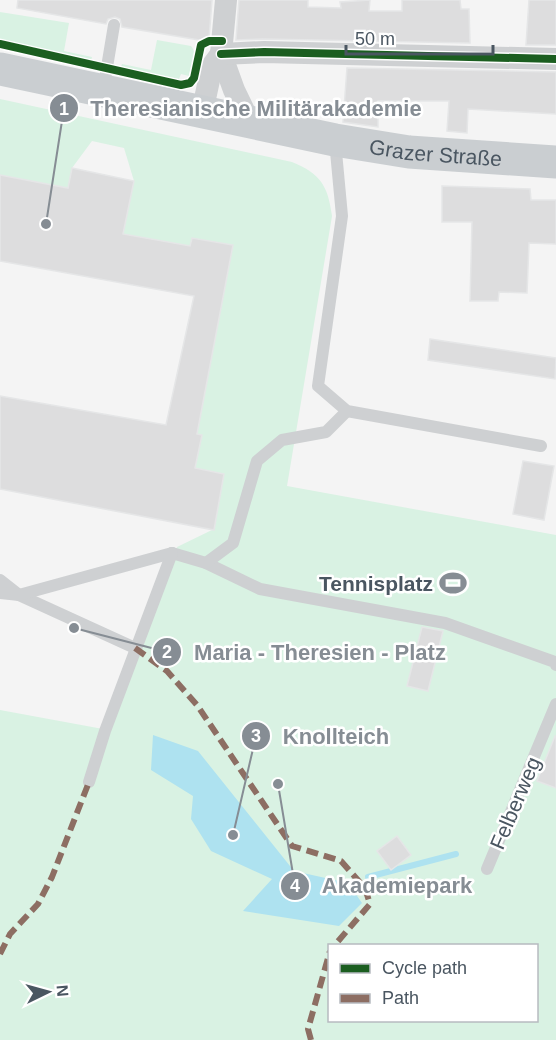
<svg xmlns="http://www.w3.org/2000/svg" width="556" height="1040" viewBox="0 0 556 1040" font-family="Helvetica,sans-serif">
<rect width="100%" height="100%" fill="#f4f4f4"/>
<g fill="#d9f2e3" fill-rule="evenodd">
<path d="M 0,12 L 69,23 L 64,51 L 92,57 L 91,61 L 0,39 Z"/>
<path d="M 157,40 L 191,46 C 198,53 191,66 189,76 L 181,74 L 179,79 L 121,67 L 122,64 L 151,70 Z"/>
<path d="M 0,99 L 292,162 C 321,174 328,186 332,216 L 287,486 L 556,535 L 556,1040 L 0,1040 L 0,710 L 103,729 L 113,724 L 177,547 L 214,529 L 224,474 L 195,468 L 197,434 L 233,245 L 192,238 L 190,246 L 123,234 L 134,181 L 124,148 L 92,141 L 72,168 L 68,188 L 0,175 ZM 330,946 L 536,946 L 536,1020 L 330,1020 Z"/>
</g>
<path fill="#aee2f0" d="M 153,735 L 198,751 L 294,871 L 348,883 L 362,903 L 339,926 L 243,911 L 272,879 L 211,851 L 191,819 L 193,796 L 151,770 Z"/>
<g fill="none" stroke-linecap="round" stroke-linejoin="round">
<path stroke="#aee2f0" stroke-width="6" d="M 368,877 L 456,854"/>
</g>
<g fill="#ddddde" stroke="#e5e6e7" stroke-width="1.5">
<path d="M 18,0 L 212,0 L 209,39 L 205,41 L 122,27 L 120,19 L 115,17 L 108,19 L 106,24 L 17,8 Z"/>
<path d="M 239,0 L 308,0 L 308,7 L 341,8 L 340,2 L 370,0 L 369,11 L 402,11 L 402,0 L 460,0 L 461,9 L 469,9 L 470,43 L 264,39 L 236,40 Z"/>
<path d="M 529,0 L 556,0 L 556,45 L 526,45 Z"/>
<path d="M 347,68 L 556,72 L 556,114 L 468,109 L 467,133 L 447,131 L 449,101 L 378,101 L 378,127 L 343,122 Z"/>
<path d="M 72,168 L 134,181 L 123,234 L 190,246 L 192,238 L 233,245 L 197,434 L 202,435 L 195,468 L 224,474 L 214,530 L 0,489 L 0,396 L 166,425 L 194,296 L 0,261 L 0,175 L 68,188 Z"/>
<path d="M 442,186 L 530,189 L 531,200 L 556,200 L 556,244 L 529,243 L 527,293 L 499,292 L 498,301 L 470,301 L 472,222 L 442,222 Z"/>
<path d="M 430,339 L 556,358 L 555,379 L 428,360 Z"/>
<path d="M 523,461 L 554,466 L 544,520 L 513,514 Z"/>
<path d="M 422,627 L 443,631 L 428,691 L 407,686 Z"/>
<path d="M 555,736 L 556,736 L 556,788 L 537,781 Z"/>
<path d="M 397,836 L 411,855 L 391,870 L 377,851 Z"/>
</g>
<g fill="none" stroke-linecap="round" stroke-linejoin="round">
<g stroke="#ced0d2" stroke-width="12">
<path d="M 103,91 L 114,25"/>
<path d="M 335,141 L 342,216 L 318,386 L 347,411 L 541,446"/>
<path d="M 172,553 L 206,563 L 260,589 L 445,623 L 555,662 L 556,665"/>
<path d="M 206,563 L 233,543 L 257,461 L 282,440 L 326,432 L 347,411"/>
<path d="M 0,580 L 19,595 L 135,648"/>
<path d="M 0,593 L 19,595 L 172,553"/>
<path d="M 89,782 L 105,731 L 172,553"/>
<path d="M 487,869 L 556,704"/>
</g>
<g stroke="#ced0d2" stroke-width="22">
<path d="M 226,0 L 221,54 L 234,90 L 250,123"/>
<path d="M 221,54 L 264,52 L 556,59"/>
<path d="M 202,113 L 212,66 L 221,54"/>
</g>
<path stroke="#caced1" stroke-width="33" id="s1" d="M 0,69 L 335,140 L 409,152 L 556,162"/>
<g stroke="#8d6e63" stroke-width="6" stroke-dasharray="12 6" stroke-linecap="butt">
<path d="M 135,648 L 167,671 L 197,705 L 292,846 L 341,861 L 365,888 L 370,904 L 334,946"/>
<path d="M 0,954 L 10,934 L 38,904 L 52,877 L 89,782"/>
<path d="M 311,1040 L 308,1029 L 330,951"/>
</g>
<defs>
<g id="cycleway">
<path d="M 0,44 L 181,85 L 190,83 L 194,78 L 201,45 L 209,41 L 222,41"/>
<path d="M 221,54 L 264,52 L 556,59"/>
</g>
</defs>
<use href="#cycleway" stroke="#fff" stroke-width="11"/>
<use href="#cycleway" stroke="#1b5e20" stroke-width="8"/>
</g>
<defs>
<symbol id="stadium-bare" viewBox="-9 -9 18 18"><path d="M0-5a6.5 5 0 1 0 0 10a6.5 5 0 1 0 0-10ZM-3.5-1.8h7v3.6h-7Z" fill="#868d94" stroke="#fff" stroke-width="2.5" paint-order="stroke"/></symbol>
</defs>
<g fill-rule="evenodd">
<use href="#stadium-bare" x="434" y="564" width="38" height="38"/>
</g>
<g text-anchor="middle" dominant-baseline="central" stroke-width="5" stroke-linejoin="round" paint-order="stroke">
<g font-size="21" fill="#4a5661" stroke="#fff">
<text stroke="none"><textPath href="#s1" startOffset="444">Grazer Straße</textPath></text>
<text transform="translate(515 803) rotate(-67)">Felberweg</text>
</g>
<g font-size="21" font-weight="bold" fill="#4a5661" stroke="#fff" text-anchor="end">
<text x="433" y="583">Tennisplatz</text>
</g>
</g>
<path fill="none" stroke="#868d94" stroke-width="2" d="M46 224L64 108M74 628L167 652M233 835L256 736M278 784L295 886"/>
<g fill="#868d94" stroke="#fff" stroke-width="2">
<circle cx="46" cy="224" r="6"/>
<circle cx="74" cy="628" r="6"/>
<circle cx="233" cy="835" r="6"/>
<circle cx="278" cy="784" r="6"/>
<circle cx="64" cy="108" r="15"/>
<circle cx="167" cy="652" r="15"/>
<circle cx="256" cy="736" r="15"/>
<circle cx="295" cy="886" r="15"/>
</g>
<g font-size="18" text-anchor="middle" font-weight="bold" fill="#fff">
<text x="64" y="115">1</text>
<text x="167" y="658">2</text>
<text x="256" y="742">3</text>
<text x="295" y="892">4</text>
</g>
<g font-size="22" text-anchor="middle" font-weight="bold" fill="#868d94" stroke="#fff" stroke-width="5" stroke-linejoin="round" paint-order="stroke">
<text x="256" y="116">Theresianische Militärakademie</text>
<text x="320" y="660">Maria - Theresien - Platz</text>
<text x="336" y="744">Knollteich</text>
<text x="397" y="893">Akademiepark</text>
</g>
<rect x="328" y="944" width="210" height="78" fill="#ffffff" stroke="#b7bbc0" stroke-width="1.5"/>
<rect x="340" y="964" width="30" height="9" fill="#1b5e20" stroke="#b7bbc0" stroke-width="1.5"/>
<text x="382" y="974" font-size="18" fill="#4a5661">Cycle path</text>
<rect x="340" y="994" width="30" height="9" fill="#8d6e63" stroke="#b7bbc0" stroke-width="1.5"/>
<text x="382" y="1004" font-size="18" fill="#4a5661">Path</text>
<g transform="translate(48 992) rotate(85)" stroke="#ffffff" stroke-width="4.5" paint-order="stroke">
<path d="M0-4.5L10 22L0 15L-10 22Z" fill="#4a5661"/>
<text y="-9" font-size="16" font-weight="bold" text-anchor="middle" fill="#4a5661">N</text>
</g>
<path d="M346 45v9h147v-9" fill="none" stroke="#4a5661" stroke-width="3"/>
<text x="355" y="45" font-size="18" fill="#4a5661" stroke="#ffffff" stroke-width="4.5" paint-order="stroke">50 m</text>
</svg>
